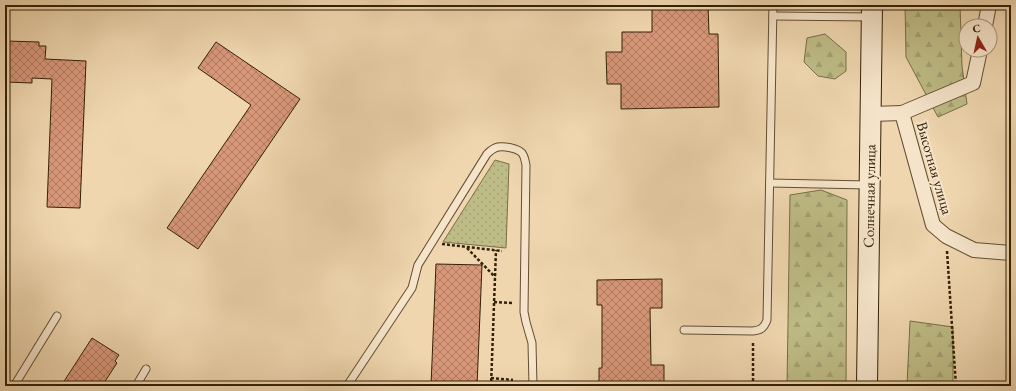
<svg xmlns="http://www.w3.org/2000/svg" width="1016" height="391" viewBox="0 0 1016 391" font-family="'EB Garamond',serif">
<defs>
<pattern id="forest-firs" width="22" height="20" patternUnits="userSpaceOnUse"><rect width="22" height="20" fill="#bebc86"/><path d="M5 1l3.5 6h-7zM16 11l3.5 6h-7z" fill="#a4a172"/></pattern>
<pattern id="park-dots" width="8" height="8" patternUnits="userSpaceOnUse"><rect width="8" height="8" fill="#bebc86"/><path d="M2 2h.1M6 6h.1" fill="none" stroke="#a4a172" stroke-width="1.8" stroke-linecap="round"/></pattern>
<pattern id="building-cross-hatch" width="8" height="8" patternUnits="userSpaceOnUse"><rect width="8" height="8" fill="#d89779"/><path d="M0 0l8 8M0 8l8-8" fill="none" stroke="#b07b61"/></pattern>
</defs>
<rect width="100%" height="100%" fill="#efd6ae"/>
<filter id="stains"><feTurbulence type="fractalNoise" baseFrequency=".005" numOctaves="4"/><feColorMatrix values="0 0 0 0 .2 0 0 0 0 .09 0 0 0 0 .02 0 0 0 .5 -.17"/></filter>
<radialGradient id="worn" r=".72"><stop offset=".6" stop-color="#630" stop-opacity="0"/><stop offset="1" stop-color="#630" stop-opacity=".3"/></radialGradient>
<g fill="url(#forest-firs)" stroke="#786e48">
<path d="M 905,5 L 960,5 L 962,66 L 967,104 L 938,117 L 906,57 Z"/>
<path d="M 825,34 L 846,52 L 846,71 L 835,79 L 818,76 L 804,62 L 807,38 Z"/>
<path d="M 821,190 L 847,200 L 846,386 L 787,386 L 790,195 Z"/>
<path d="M 910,321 L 953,327 L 953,386 L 907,386 Z"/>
</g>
<path fill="url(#park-dots)" stroke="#786e48" d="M 495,160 L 509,164 L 506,248 L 443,242 Z"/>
<g fill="url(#building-cross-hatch)" stroke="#332109">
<path d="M 652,5 L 708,5 L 709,34 L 718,34 L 719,107 L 621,109 L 621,84 L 607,84 L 606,52 L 622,52 L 622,32 L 652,32 Z"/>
<path d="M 6,41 L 39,42 L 39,46 L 46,46 L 45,59 L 86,61 L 80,208 L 47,207 L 52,79 L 32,78 L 32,83 L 5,82 L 5,45 L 6,45 Z"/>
<path d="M 216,42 L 300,99 L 198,249 L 167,228 L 251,105 L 198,68 Z"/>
<path d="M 436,264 L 482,265 L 477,386 L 431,386 Z"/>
<path d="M 662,279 L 662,308 L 650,308 L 651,365 L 664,365 L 664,386 L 599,386 L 599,368 L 602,368 L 602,305 L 597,305 L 597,280 Z"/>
<path d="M 92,338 L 119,355 L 115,361 L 117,363 L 102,386 L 61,386 Z"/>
</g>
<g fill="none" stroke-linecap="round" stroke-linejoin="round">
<defs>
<g id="lane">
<path d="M 773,16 L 871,17"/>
<path d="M 770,183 L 867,185"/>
<path d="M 684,330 L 753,331 C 761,330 764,328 767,320 L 773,5"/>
<path d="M 14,386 L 57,316"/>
<path d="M 136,386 L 146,369"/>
<path d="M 347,386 L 412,288 L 418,265 L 487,154 C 490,151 493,148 498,147 C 504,146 517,148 522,153 C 525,157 525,161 526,165 L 524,312 L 526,322 L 532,343 L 533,386"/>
</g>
<g id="street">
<path d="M 985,26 L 989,5"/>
<path d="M 902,113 L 973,83 L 980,50"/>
<path d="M 871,114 L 902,113 L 933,225 L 946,236 L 974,250 L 1011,253"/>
</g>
<path id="secondary" d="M 867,386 L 872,5"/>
</defs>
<use href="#lane" stroke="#624e32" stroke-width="9"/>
<use href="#street" stroke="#624e32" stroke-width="16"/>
<use href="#secondary" stroke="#332109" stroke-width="22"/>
<g stroke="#332109" stroke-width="2.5" stroke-dasharray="3 2" stroke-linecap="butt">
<path d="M 442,244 L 502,251"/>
<path d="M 467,248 L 495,277"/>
<path d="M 947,251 L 956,386"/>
<path d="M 494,302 L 513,303"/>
<path d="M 491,378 L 513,380"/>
<path d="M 491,386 L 496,250"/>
<path d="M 753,386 L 753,342"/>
</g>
<use href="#lane" stroke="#f5e4ca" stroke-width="7"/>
<use href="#street" stroke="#f5e4ca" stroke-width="14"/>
<use href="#secondary" stroke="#f5e4ca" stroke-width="20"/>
</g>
<g text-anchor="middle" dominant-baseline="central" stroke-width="4" stroke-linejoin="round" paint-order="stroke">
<g font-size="15" fill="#332109" stroke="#f5e4ca">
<text transform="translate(935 168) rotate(74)">Высотная улица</text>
<text transform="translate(869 196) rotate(-89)">Солнечная улица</text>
</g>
</g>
<rect width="1016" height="391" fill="none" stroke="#efd6ae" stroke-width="20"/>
<rect x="6" y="6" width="1004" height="379" fill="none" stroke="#332109" stroke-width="2"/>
<rect x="10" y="10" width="996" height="371" fill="none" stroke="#332109"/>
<g transform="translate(978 38) rotate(351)"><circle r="19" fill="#f5e4ca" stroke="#a7967d"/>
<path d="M0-3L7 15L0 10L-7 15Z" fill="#8f2418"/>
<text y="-6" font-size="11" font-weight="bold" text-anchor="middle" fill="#332109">С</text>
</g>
<rect width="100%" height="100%" filter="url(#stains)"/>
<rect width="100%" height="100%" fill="url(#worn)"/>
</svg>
